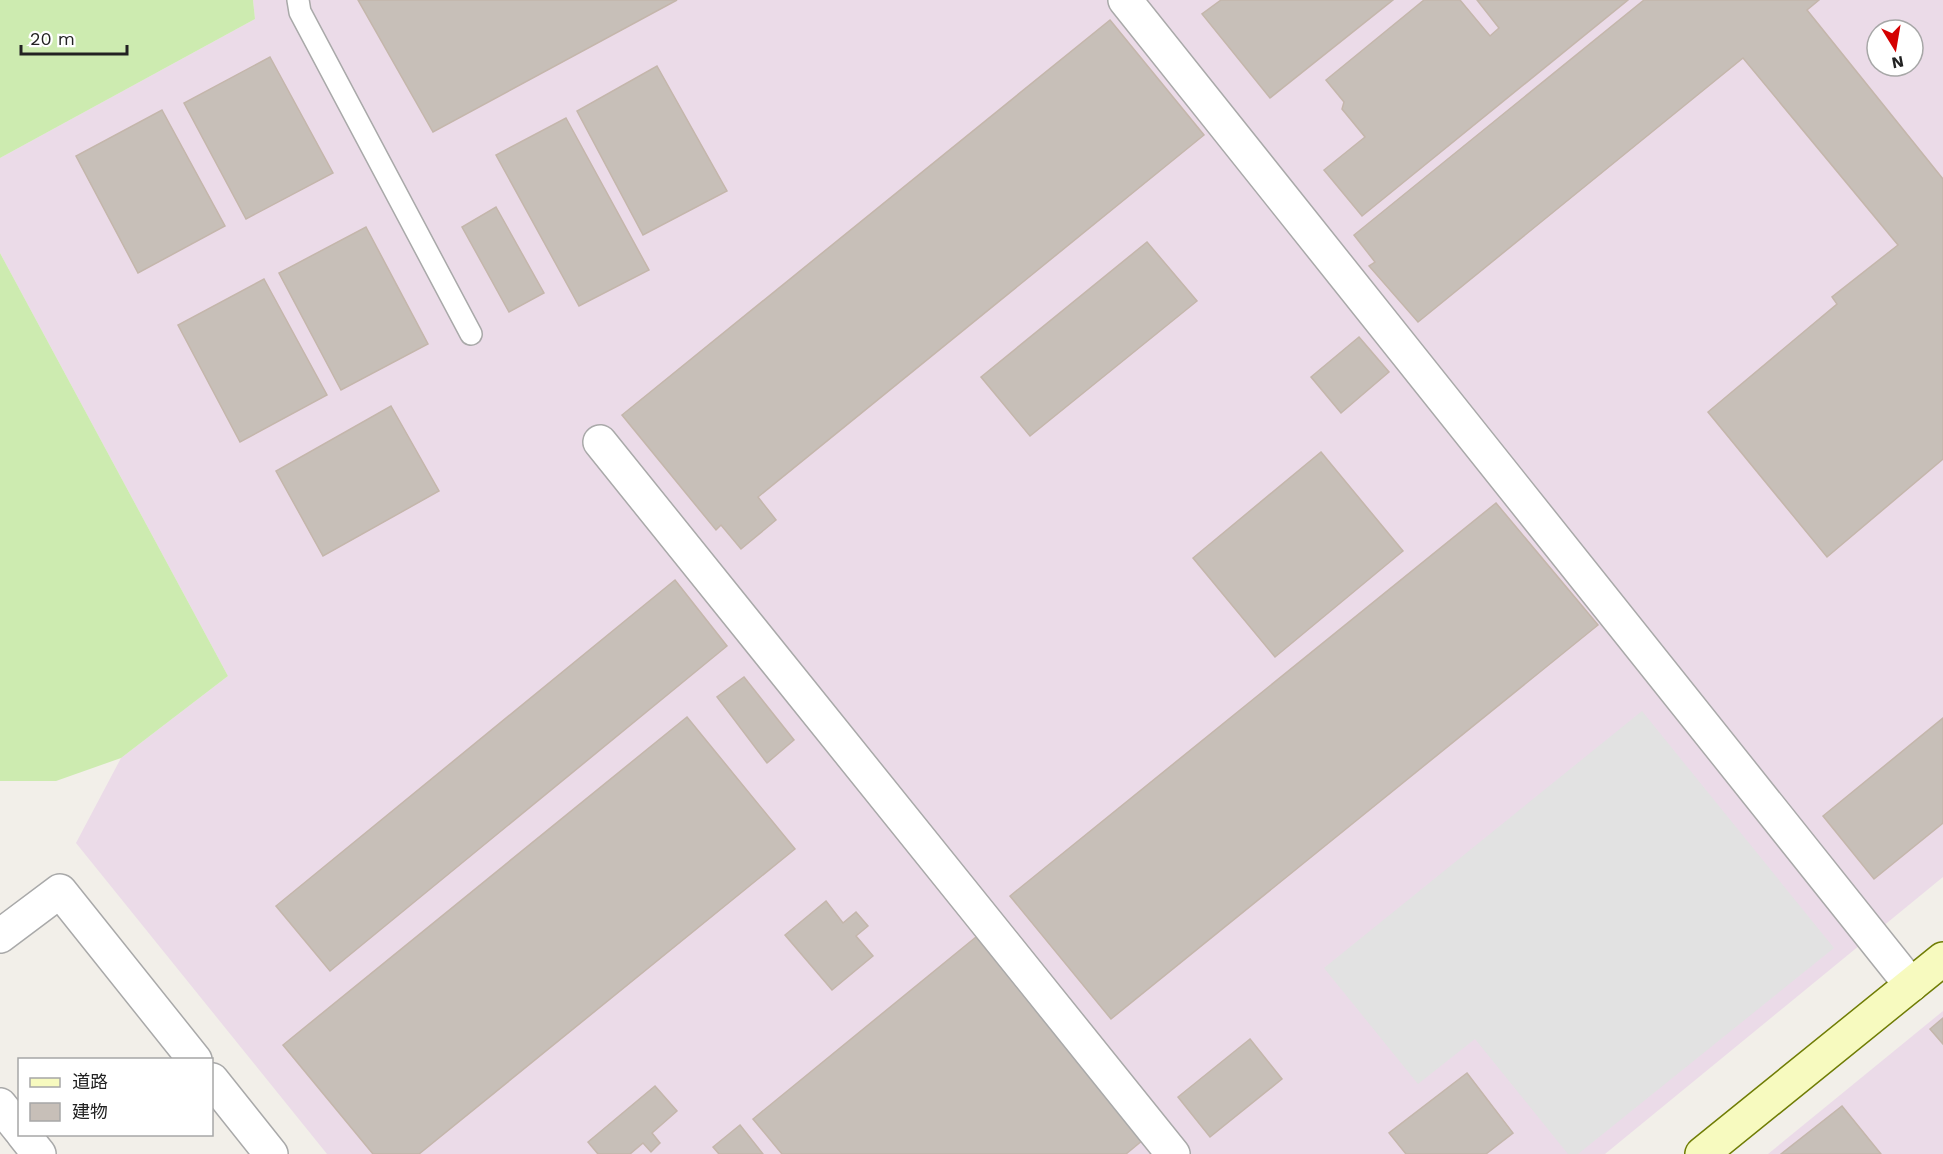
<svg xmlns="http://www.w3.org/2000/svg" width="1943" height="1154" viewBox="0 0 1943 1154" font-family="'Work Sans','Noto Sans JP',sans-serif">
<rect width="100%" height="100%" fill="#f2efe9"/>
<g fill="#ebdbe8" fill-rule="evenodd">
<path d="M 253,0 L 1943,0 L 1943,877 L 1605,1154 L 327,1154 L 76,843 L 121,758 L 228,676 L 0,253 L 0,158 L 255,19 ZM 1877,30 L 1913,30 L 1913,66 L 1877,66 Z"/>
<path d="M 1943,1011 L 1943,1154 L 1768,1154 Z"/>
</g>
<g fill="#cdebb0">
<path d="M 0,0 L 253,0 L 255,19 L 0,158 Z"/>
<path d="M 0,253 L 228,676 L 121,758 L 56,781 L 0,781 Z"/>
</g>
<path fill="#e2e2e2" d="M 1642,711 L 1834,948 L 1578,1154 L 1568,1154 L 1475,1039 L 1418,1084 L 1324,968 Z"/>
<g fill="#c7bfb8" stroke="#c4b6ab" stroke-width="1.5">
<path d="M 358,0 L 677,0 L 433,132 Z"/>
<path d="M 1221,0 L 1393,0 L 1270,98 L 1202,14 Z"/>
<path d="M 1424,0 L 1460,0 L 1490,36 L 1499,28 L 1477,0 L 1628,0 L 1362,216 L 1324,170 L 1365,137 L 1342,109 L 1344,102 L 1326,80 Z"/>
<path d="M 1644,0 L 1819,0 L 1807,10 L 1943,179 L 1943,459 L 1827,557 L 1708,412 L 1837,304 L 1832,297 L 1898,245 L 1743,58 L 1418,322 L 1369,266 L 1375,262 L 1354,235 Z"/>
<path d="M 1110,20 L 1204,135 L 758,497 L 776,520 L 741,549 L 721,525 L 716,530 L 622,415 Z"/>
<path d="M 270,57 L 333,173 L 246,219 L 184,103 Z"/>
<path d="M 657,66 L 727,191 L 643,235 L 577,111 Z"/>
<path d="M 162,110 L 225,226 L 138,273 L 76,156 Z"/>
<path d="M 566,118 L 649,270 L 579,306 L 496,155 Z"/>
<path d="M 496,207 L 544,293 L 509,312 L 462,227 Z"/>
<path d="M 366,227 L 428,344 L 341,390 L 279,273 Z"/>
<path d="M 1147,242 L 1197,301 L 1030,436 L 981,377 Z"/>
<path d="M 264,279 L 327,395 L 240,442 L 178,325 Z"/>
<path d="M 1359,337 L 1389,372 L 1341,413 L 1311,377 Z"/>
<path d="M 391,406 L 439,491 L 323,556 L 276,471 Z"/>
<path d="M 1321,452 L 1403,551 L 1275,657 L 1193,558 Z"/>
<path d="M 1496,503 L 1598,625 L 1111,1019 L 1010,896 Z"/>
<path d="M 675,580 L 727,646 L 330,971 L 276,906 Z"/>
<path d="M 744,677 L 794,740 L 767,763 L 717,697 Z"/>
<path d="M 687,717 L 795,849 L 419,1154 L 373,1154 L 283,1045 Z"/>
<path d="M 1943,718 L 1943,823 L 1874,879 L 1823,816 Z"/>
<path d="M 826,901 L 843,923 L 856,912 L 868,926 L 856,936 L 873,956 L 832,990 L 785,935 Z"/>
<path d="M 976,937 L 1143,1140 L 1126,1154 L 782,1154 L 753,1119 Z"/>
<path d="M 1943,1018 L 1943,1044 L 1930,1029 Z"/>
<path d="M 1250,1039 L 1282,1079 L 1210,1137 L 1178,1097 Z"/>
<path d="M 1467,1073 L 1513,1133 L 1486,1154 L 1406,1154 L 1389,1133 Z"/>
<path d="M 655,1086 L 677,1111 L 652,1133 L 660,1143 L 651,1152 L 643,1143 L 630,1154 L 598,1154 L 588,1142 Z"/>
<path d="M 1842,1106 L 1881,1154 L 1781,1154 Z"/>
<path d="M 740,1125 L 763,1154 L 719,1154 L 713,1147 Z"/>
</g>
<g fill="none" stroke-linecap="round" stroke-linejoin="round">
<defs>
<path id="lane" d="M 298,0 L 300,12 L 471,334"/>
<g id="street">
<path d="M 1125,0 L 1911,985"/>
<path d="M 600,442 L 1173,1154"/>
<path d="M 0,936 L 60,891 L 195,1060"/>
<path d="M 212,1080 L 271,1154"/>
<path d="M 0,1105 L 20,1130"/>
<path d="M 23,1134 L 39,1154"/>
</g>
<path id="secondary" d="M 1702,1154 L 1943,959"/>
</defs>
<use href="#lane" stroke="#a9a9a9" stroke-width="24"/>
<use href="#street" stroke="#a9a9a9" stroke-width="36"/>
<use href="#secondary" stroke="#707d05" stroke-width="36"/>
<use href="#lane" stroke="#fff" stroke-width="21"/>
<use href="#street" stroke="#fff" stroke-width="33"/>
<use href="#secondary" stroke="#f7fabf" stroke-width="33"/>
</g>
<rect x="18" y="1058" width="195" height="78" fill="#ffffff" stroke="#a7a7a7" stroke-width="1.5"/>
<rect x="30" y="1078" width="30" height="9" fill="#f7fabf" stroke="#a7a7a7" stroke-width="1.5"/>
<text x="72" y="1088" font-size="18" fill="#222222">道路</text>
<rect x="30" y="1103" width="30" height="18" fill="#c7bfb8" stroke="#a7a7a7" stroke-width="1.5"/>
<text x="72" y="1118" font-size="18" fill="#222222">建物</text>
<g transform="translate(1895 48) rotate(169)"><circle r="28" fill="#ffffff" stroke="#a7a7a7" stroke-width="1.5"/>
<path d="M0-4.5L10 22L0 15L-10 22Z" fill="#d40000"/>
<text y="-9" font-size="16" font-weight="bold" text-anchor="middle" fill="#222222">N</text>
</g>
<path d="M21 45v9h106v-9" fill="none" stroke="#222222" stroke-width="3"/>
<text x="30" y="45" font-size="18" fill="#222222" stroke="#ffffff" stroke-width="4.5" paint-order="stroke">20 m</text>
</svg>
